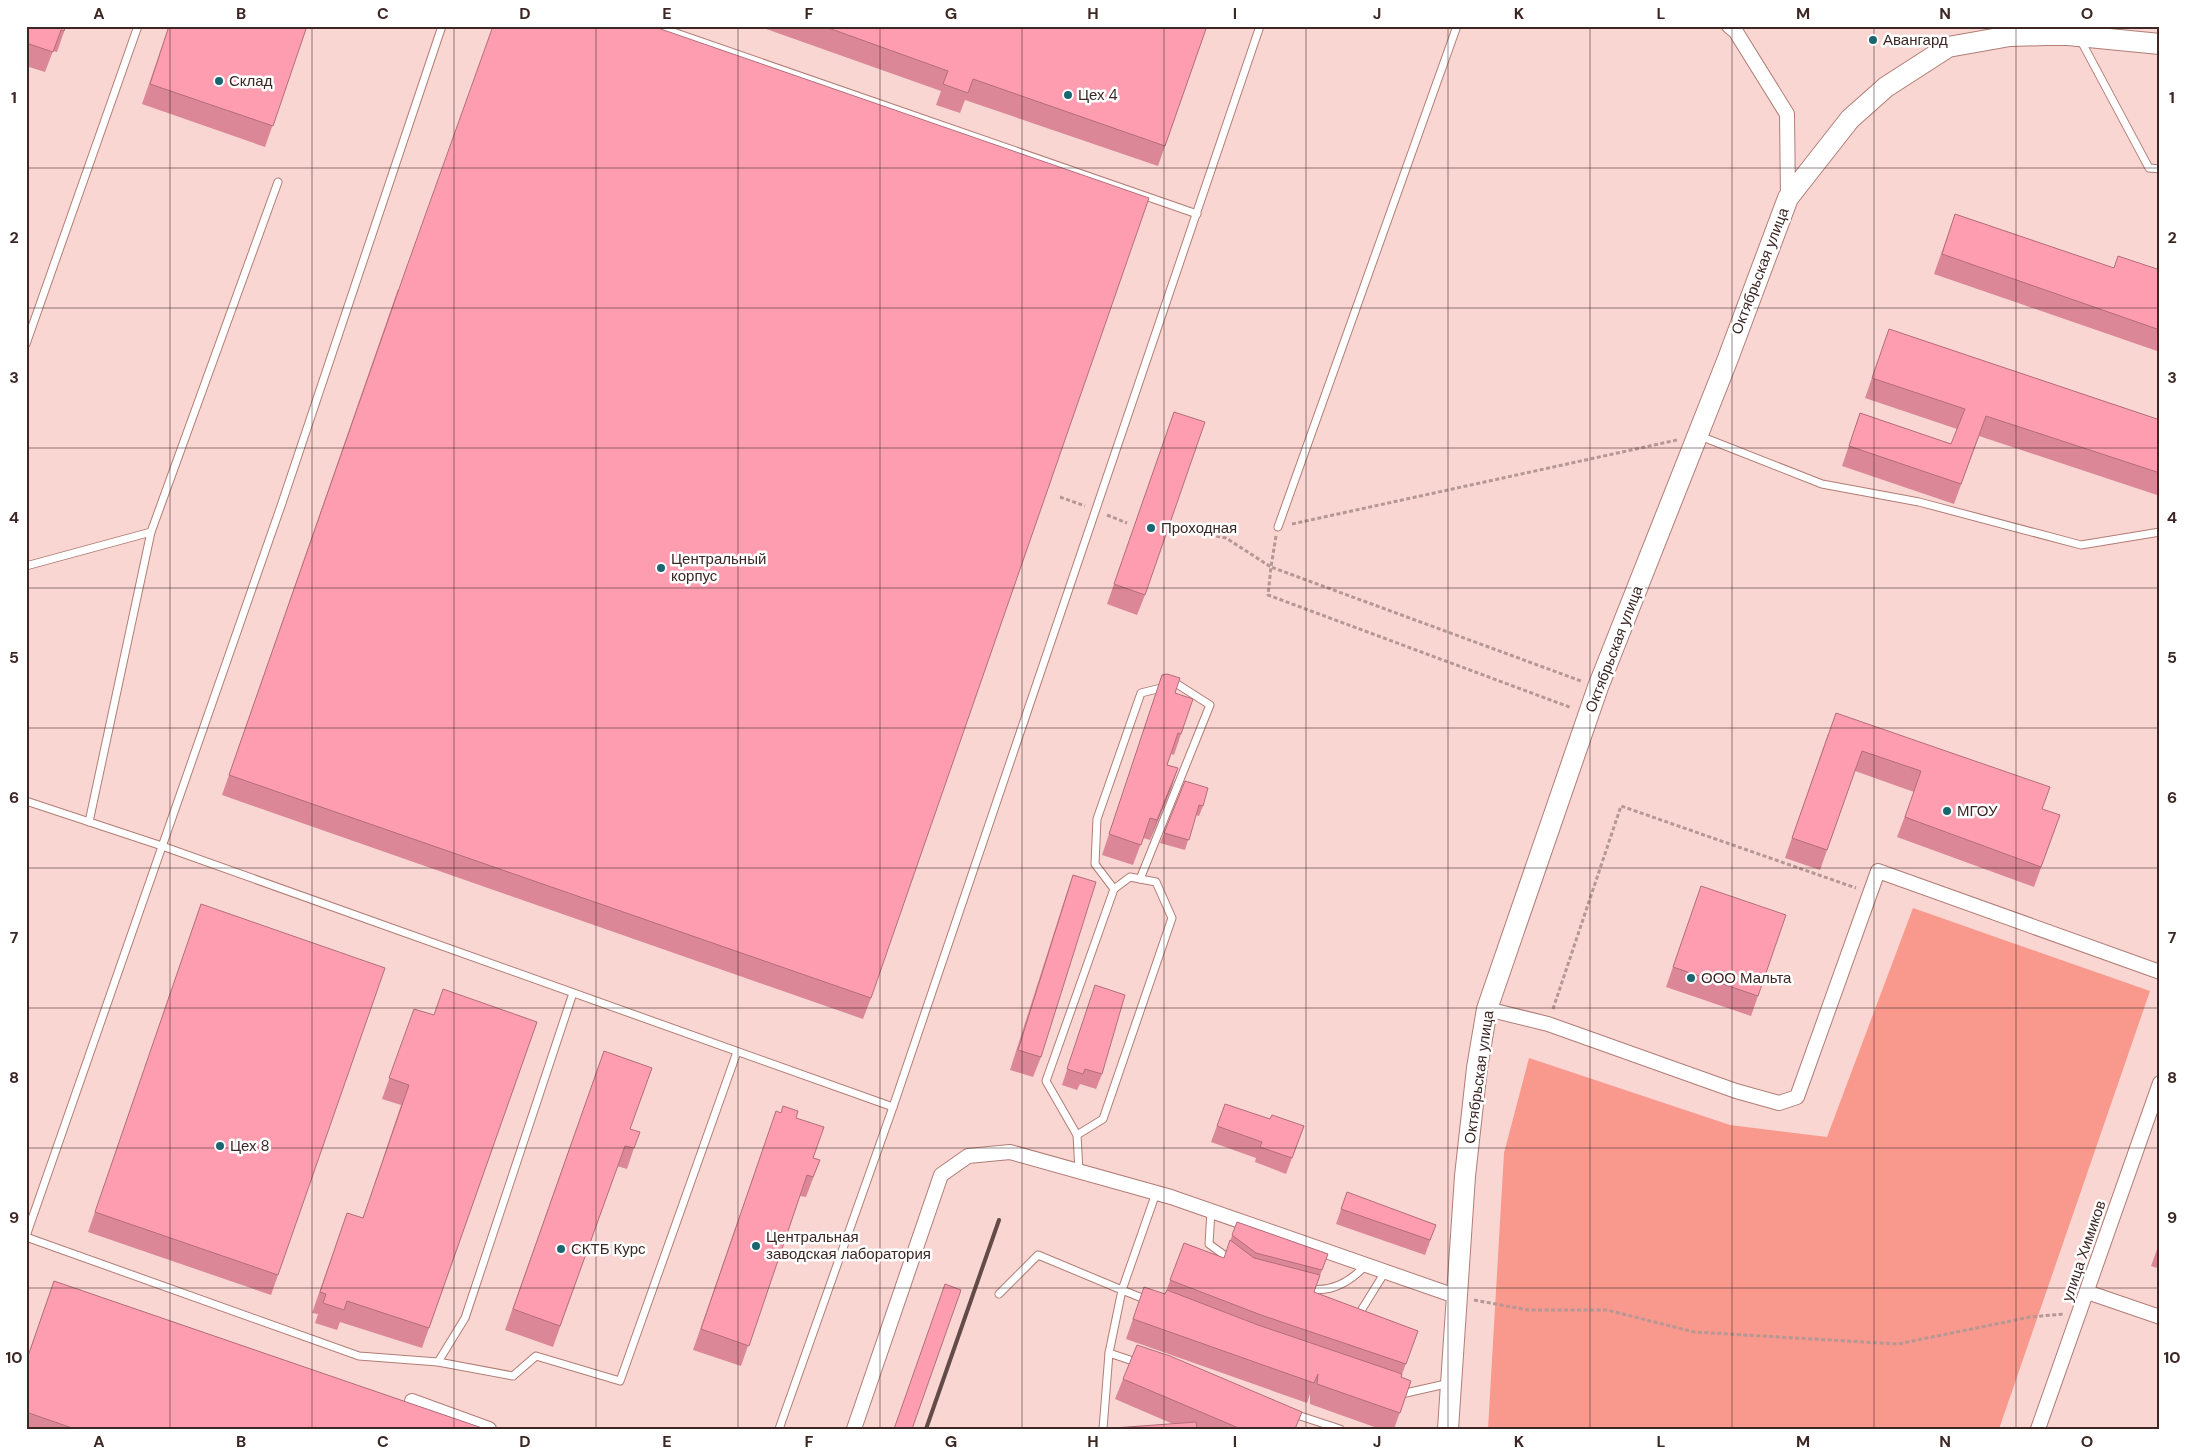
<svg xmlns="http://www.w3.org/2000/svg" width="2186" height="1455" viewBox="0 0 2186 1455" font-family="'DM Sans',sans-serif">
<rect width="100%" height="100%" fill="#f9d6d1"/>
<path fill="#f9998e" d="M 1913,908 L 2150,991 L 1999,1429 L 1488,1429 L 1504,1153 L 1529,1058 L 1730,1125 L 1827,1137 Z"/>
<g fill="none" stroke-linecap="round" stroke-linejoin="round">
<defs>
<g id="lane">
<path d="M 656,26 L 1197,214"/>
<path d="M 2080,39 L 2149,168 L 2160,169"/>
<path d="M 26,344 L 138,26"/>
<path d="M 1700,436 L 1822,484 L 1919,502 L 2081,545 L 2160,532"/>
<path d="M 1278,527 L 1457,26"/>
<path d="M 26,566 L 151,532 L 278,182"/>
<path d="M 26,801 L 162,846 L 893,1107 L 1260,26"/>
<path d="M 89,822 L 151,532"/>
<path d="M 1077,1135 L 1103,1119 L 1172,918 L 1156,882 L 1130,877 L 1114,889"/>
<path d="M 1079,1171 L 1077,1135 L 1046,1081 L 1114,889 L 1095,864 L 1097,819 L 1141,693 L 1177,684 L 1210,705 L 1140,879"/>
<path d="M 1211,1211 L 1209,1244 L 1231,1260"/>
<path d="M 26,1236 L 282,503 L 442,26"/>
<path d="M 26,1237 L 359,1356 L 438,1362 L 465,1318 L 573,993"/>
<path d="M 1305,1288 C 1329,1294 1350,1282 1366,1265"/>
<path d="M 999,1294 L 1038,1255 L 1122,1290 L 1109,1353 L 1139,1363"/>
<path d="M 1147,1300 L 1122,1290 L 1156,1193"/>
<path d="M 1357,1314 L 1359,1314 L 1385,1272"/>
<path d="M 438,1362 L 513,1376 L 536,1356 L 620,1381 L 737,1052"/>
<path d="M 1399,1390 L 1406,1393 L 1450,1383"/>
<path d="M 1291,1413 L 1340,1429"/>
<path d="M 779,1429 L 893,1107"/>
<path d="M 1103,1429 L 1109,1353"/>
</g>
<g id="street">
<path d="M 1729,26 L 1736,32 L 1787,114 L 1788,198"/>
<path d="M 1487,1009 L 1548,1024 L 1736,1091 L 1779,1103 L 1797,1097 L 1878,871 L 2160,972"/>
<path d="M 2087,1292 L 2160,1317"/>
<path d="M 412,1401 L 489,1429"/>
<path d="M 854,1429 L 941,1175 L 968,1156 L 1010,1152 L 1171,1197 L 1458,1297"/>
<path d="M 2038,1429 L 2160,1083"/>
</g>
<path id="secondary" d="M 1448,1429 L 1465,1176 L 1477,1068 L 1487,1009 L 1598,687 L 1727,361 L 1788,198 L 1850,119 L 1886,87 L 1948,47 L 2010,36 L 2045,35 L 2068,35 L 2160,44"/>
</defs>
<use href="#lane" stroke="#b27d76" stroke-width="9"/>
<use href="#street" stroke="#b27d76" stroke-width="16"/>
<use href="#secondary" stroke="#b27d76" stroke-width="22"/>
<g stroke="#b59793" stroke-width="3" stroke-dasharray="4 2.5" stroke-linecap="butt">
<path d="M 1060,497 L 1085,506"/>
<path d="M 1107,515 L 1127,523"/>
<path d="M 1292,524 L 1677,440"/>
<path d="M 1178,528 L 1226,538 L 1271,567 L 1268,595 L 1572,708"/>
<path d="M 1276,536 L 1271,567 L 1581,681"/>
<path d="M 1553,1009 L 1621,806 L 1856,888"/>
<path d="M 1474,1300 L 1528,1310 L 1607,1310 L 1694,1332 L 1898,1344 L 2030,1317 L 2064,1314"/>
</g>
<use href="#lane" stroke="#fff" stroke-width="7"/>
<use href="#street" stroke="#fff" stroke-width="14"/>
<use href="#secondary" stroke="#fff" stroke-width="20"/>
<path stroke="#634b48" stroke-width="4" d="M 926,1429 L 999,1220"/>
</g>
<g fill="#db8797">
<path d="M 26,26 L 66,26 L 57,52 L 53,51 L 45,72 L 26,66 Z"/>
<path d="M 169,26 L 307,26 L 265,147 L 142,104 Z"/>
<path d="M 758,26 L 1207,26 L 1158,166 L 965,100 L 960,113 L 936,105 L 941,91 Z"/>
<path d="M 1955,214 L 2114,268 L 2160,270 L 2160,352 L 1934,274 Z"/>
<path d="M 398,289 L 871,998 L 863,1019 L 222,795 Z"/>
<path d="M 1889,329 L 2160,420 L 2160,496 L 1979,436 L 1954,504 L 1842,466 L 1860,413 L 1951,444 L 1957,429 L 1865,398 Z"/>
<path d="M 1174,412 L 1145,595 L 1137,615 L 1107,604 Z"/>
<path d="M 1162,675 L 1175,693 L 1181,734 L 1174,755 L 1171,754 L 1167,765 L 1178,768 L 1150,840 L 1143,838 L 1133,865 L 1102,855 Z"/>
<path d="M 1828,734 L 2060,815 L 2034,887 L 1897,837 L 1914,792 L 1855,771 L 1820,870 L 1785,858 Z"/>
<path d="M 1185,781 L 1203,806 L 1199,816 L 1196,815 L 1185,850 L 1160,843 Z"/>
<path d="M 1073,875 L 1041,1057 L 1033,1077 L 1010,1070 L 1066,895 Z"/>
<path d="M 1701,886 L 1758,996 L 1751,1016 L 1666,987 Z"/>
<path d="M 201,904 L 278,1275 L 271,1295 L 88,1232 Z"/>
<path d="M 1095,985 L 1102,1074 L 1096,1089 L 1080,1084 L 1077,1090 L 1062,1085 Z"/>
<path d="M 414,1009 L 433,1015 L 537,1022 L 422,1348 L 340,1322 L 337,1330 L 315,1323 L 318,1314 L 312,1313 L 347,1213 L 363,1218 L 401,1105 L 382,1099 Z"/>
<path d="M 604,1051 L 630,1129 L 634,1148 L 627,1169 L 617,1166 L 553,1347 L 505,1330 Z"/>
<path d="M 1225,1104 L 1270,1119 L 1304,1126 L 1286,1174 L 1255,1162 L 1256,1158 L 1211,1142 Z"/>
<path d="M 776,1111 L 796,1118 L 813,1158 L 820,1160 L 806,1197 L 800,1196 L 741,1366 L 693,1350 Z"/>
<path d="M 1347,1192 L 1436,1225 L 1425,1255 L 1336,1224 Z"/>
<path d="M 1237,1222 L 1328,1254 L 1314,1292 L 1418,1331 L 1401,1377 L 1411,1381 L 1394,1429 L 1380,1429 L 1310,1404 L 1310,1394 L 1307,1403 L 1126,1339 L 1144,1287 L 1165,1294 L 1184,1243 L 1224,1258 Z"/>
<path d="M 2160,1241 L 2160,1269 L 2151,1266 Z"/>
<path d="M 54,1281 L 485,1429 L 26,1429 L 26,1361 Z"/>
<path d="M 1123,1379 L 1296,1429 L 1114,1429 L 1173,1424 L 1115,1399 Z"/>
</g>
<path fill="#b26e7b" d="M 1178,768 L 1171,789 L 1150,840 L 1157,820 Z"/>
<g fill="#ff9db0" stroke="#b26e7b">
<path d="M 26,26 L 66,26 L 64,31 L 61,30 L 53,52 L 26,43 Z"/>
<path d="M 169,26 L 307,26 L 273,126 L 150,84 Z"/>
<path d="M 493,26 L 652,26 L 1149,198 L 871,998 L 229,775 L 406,269 Z"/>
<path d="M 823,26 L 1207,26 L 1165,146 L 973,79 L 968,93 L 943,84 L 948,71 Z"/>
<path d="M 1955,214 L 2114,268 L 2118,256 L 2160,270 L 2160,330 L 1942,254 Z"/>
<path d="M 1889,329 L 2160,420 L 2160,473 L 1986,416 L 1961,484 L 1849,446 L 1860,413 L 1951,444 L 1965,409 L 1872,378 Z"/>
<path d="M 1174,412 L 1205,422 L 1145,595 L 1114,584 Z"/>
<path d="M 1167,674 L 1180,678 L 1175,693 L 1193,699 L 1181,734 L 1178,733 L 1167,765 L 1178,768 L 1157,820 L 1150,818 L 1141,845 L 1109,834 L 1162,675 Z"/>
<path d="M 1836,713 L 2050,787 L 2042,809 L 2060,815 L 2041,867 L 1905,817 L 1921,771 L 1862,751 L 1827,850 L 1792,838 Z"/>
<path d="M 1185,781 L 1208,788 L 1203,806 L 1199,805 L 1189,840 L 1164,833 Z"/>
<path d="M 1073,875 L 1096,882 L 1041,1057 L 1018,1050 Z"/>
<path d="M 1701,886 L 1786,915 L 1758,996 L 1673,967 Z"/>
<path d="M 201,904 L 385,968 L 278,1275 L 95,1212 Z"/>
<path d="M 1095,985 L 1125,995 L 1102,1074 L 1085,1069 L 1083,1074 L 1067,1069 Z"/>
<path d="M 443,989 L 537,1022 L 429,1328 L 347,1301 L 344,1310 L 323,1303 L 326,1294 L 320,1292 L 347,1213 L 363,1218 L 409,1085 L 389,1078 L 414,1009 L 434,1015 Z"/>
<path d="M 604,1051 L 652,1068 L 630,1129 L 640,1132 L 634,1148 L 625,1146 L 560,1326 L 513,1309 Z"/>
<path d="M 1225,1104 L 1270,1119 L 1272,1115 L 1304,1126 L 1292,1158 L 1260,1147 L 1262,1142 L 1217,1126 Z"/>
<path d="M 783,1106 L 798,1111 L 796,1118 L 824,1127 L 813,1158 L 820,1160 L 813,1177 L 807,1175 L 749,1346 L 701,1329 L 776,1111 L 781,1113 Z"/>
<path d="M 1347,1192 L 1436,1225 L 1430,1240 L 1341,1209 Z"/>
<path d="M 1237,1222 L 1328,1254 L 1322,1270 L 1256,1253 L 1232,1235 Z"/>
<path d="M 1230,1240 L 1254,1258 L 1320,1275 L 1314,1292 L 1418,1331 L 1406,1364 L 1261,1315 L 1170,1280 L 1184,1243 L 1224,1258 Z"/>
<path d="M 54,1281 L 485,1429 L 75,1429 L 26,1412 L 26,1362 Z"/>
<path d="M 945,1284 L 961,1290 L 912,1429 L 894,1429 Z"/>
<path d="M 1144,1287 L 1165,1294 L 1167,1290 L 1258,1325 L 1402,1374 L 1401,1377 L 1411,1381 L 1400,1413 L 1317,1384 L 1318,1374 L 1314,1383 L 1133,1319 Z"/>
<path d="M 1137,1345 L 1170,1356 L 1302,1412 L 1295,1429 L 1241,1429 L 1123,1379 Z"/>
<path d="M 1196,1422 L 1197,1429 L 1114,1429 L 1114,1428 Z"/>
</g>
<path fill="none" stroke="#3c2724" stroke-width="1" stroke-opacity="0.55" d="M 170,26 L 170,1429M 312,26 L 312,1429M 454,26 L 454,1429M 596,26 L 596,1429M 738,26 L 738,1429M 880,26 L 880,1429M 1022,26 L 1022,1429M 1164,26 L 1164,1429M 1306,26 L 1306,1429M 1448,26 L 1448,1429M 1590,26 L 1590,1429M 1732,26 L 1732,1429M 1874,26 L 1874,1429M 2016,26 L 2016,1429M 26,168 L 2160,168M 26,308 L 2160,308M 26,448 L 2160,448M 26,588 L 2160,588M 26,728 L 2160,728M 26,868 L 2160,868M 26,1008 L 2160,1008M 26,1148 L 2160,1148M 26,1288 L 2160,1288"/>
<g fill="#1a6670" stroke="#fff" stroke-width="2">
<circle cx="1873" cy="40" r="5"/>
<circle cx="219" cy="81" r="5"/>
<circle cx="1068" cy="95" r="5"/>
<circle cx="1151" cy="528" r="5"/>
<circle cx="661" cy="568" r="5"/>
<circle cx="1947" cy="811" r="5"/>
<circle cx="1691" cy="978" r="5"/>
<circle cx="220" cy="1146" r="5"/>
<circle cx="756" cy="1246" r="5"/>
<circle cx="561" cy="1249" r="5"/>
</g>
<g text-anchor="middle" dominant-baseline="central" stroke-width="5" stroke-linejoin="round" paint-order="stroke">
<g font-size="15" fill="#3c2724" stroke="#fff" text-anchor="start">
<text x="1883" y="40">Авангард</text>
<text x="229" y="81">Склад</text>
<text x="1078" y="95">Цех 4</text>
<text x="1161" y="528">Проходная</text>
<text x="671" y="559">Центральный<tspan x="671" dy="17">корпус</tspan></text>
<text x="1957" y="811">МГОУ</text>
<text x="1701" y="978">ООО Мальта</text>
<text x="230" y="1146">Цех 8</text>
<text x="766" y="1237">Центральная<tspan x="766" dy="17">заводская лаборатория</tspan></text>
<text x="571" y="1249">СКТБ Курс</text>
</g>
<g font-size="15" fill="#3c2724" stroke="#fff">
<text transform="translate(1760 271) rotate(-69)">Октябрьская улица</text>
<text transform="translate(1614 649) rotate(-69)">Октябрьская улица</text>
<text transform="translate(1479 1077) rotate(-82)">Октябрьская улица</text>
<text transform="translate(2084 1251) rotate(-71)">улица Химиков</text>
</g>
</g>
<rect width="2186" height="1455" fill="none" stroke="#ffffff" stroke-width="55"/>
<rect x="28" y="28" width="2130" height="1400" fill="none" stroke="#3c2724" stroke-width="2"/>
<g font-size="16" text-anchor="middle" font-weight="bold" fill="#3c2724">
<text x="99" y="19">A</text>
<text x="241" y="19">B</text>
<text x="383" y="19">C</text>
<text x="525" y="19">D</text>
<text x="667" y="19">E</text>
<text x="809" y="19">F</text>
<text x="951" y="19">G</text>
<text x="1093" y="19">H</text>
<text x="1235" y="19">I</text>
<text x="1377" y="19">J</text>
<text x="1519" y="19">K</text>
<text x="1661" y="19">L</text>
<text x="1803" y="19">M</text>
<text x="1945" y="19">N</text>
<text x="2087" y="19">O</text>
<text x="14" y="103">1</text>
<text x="2172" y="103">1</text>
<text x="14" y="243">2</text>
<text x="2172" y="243">2</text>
<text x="14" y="383">3</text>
<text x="2172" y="383">3</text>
<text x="14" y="523">4</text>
<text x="2172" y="523">4</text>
<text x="14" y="663">5</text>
<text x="2172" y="663">5</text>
<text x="14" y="803">6</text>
<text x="2172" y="803">6</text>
<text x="14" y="943">7</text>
<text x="2172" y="943">7</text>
<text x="14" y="1083">8</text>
<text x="2172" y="1083">8</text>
<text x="14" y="1223">9</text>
<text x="2172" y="1223">9</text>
<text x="14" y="1363">10</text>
<text x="2172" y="1363">10</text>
<text x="99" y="1447">A</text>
<text x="241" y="1447">B</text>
<text x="383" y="1447">C</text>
<text x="525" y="1447">D</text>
<text x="667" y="1447">E</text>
<text x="809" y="1447">F</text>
<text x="951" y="1447">G</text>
<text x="1093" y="1447">H</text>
<text x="1235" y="1447">I</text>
<text x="1377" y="1447">J</text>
<text x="1519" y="1447">K</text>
<text x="1661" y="1447">L</text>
<text x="1803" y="1447">M</text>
<text x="1945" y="1447">N</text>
<text x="2087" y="1447">O</text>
</g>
</svg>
